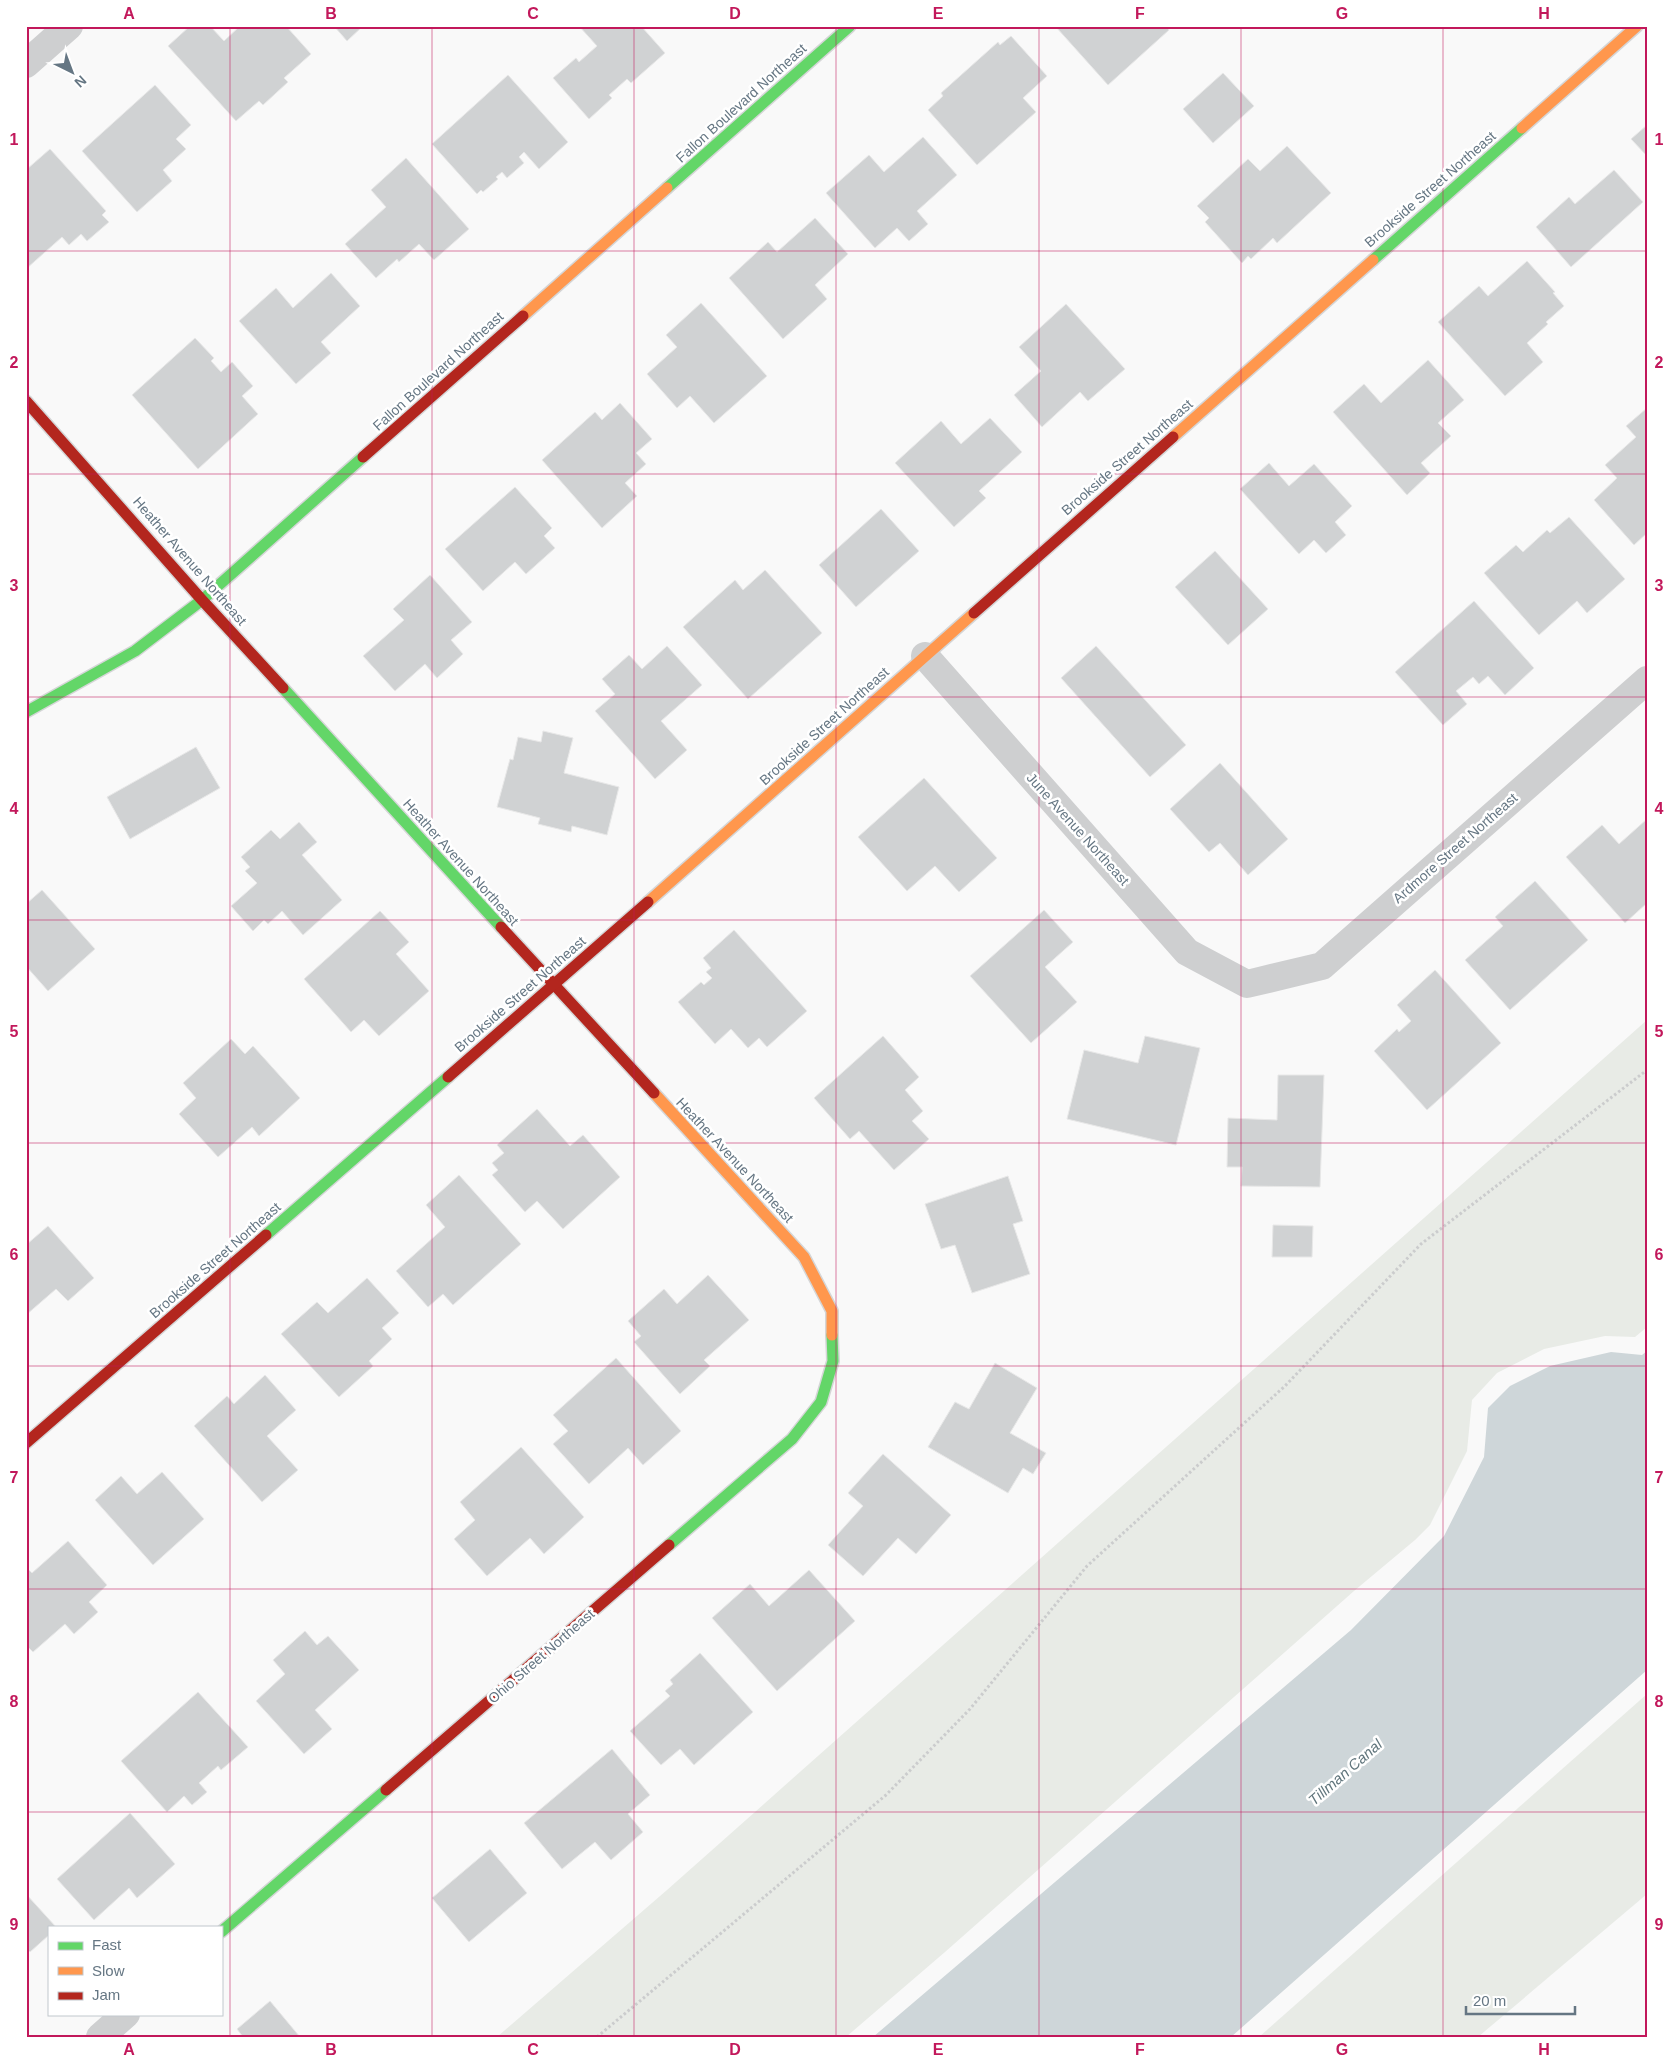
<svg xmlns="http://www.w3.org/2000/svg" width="1673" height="2063" viewBox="0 0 1673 2063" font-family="Helvetica,sans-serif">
<rect width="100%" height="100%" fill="#f9f9f9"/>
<g fill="#e8ebe6">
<path d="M 1647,1020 L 1647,1327 L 1635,1337 L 1605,1336 L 1544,1349 L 1497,1373 L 1472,1400 L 1467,1451 L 1430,1525 L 1415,1540 L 1354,1591 L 945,1952 L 846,2037 L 497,2037 L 667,1890 Z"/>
<path d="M 1647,1694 L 1647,1894 L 1478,2037 L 1259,2037 Z"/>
</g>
<path fill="#ced6d9" d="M 1647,1351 L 1647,1670 L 1231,2037 L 873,2037 L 1351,1630 L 1444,1536 L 1484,1457 L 1488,1408 L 1510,1386 L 1550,1366 L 1611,1352 L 1642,1355 Z"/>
<g fill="#d0d2d3" stroke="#e8e8e8">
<path d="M 190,26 L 210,26 L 224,41 L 240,26 L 286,26 L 311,54 L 284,78 L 288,82 L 263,105 L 259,101 L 236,121 L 168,46 Z"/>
<path d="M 334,26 L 363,26 L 347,41 Z"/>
<path d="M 579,26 L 641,26 L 665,53 L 631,83 L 627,79 L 609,95 L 612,98 L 589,119 L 553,78 L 576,58 L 579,62 L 597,46 Z"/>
<path d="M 1166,26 L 1169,30 L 1108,85 L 1056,27 Z"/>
<path d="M 1011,36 L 1047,76 L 1023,98 L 1036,112 L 977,165 L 928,110 L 943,96 L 941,93 L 998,42 L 1000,45 Z"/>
<path d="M 1223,73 L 1254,106 L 1213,143 L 1183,109 Z"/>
<path d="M 508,75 L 568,142 L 539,169 L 524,152 L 519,157 L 524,163 L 507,178 L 502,172 L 496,177 L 498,179 L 483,192 L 481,190 L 477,194 L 432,144 Z"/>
<path d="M 155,85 L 191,125 L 176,139 L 186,149 L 163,170 L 172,181 L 137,212 L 82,151 Z"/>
<path d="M 1647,125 L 1647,156 L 1631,139 Z"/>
<path d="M 923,137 L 957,175 L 917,211 L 928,224 L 909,241 L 897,228 L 875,248 L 826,193 L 869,155 L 884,172 Z"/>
<path d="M 1287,146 L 1331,193 L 1277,243 L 1273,238 L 1251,259 L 1248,256 L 1242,263 L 1205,222 L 1209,218 L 1197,206 L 1248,159 L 1260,171 Z"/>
<path d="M 50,149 L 106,211 L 102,215 L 109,222 L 87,241 L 81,234 L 69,245 L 62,237 L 26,269 L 26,170 Z"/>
<path d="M 406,158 L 469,229 L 434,260 L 419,244 L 399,262 L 397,259 L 376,278 L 345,244 L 386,207 L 371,190 Z"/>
<path d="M 1614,170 L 1643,202 L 1571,267 L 1536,227 L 1569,197 L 1575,204 Z"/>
<path d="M 815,218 L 848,254 L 815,285 L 827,299 L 783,339 L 729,278 L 768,242 L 777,252 Z"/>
<path d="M 1527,261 L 1555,292 L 1553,293 L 1564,306 L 1546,322 L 1548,324 L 1527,343 L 1543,362 L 1505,396 L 1438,322 L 1479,286 L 1488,296 Z"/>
<path d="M 331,273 L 360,306 L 321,342 L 331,353 L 296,384 L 239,321 L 276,288 L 293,308 Z"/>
<path d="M 701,303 L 767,376 L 714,423 L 690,396 L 677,408 L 647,374 L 677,347 L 666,335 Z"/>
<path d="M 1066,304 L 1125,369 L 1088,401 L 1080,392 L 1042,427 L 1014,395 L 1041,371 L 1019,347 Z"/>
<path d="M 195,338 L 214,358 L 211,361 L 221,372 L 232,362 L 253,386 L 242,396 L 258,414 L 198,469 L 132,395 Z"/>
<path d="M 1428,360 L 1464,400 L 1438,423 L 1451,436 L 1421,463 L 1430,473 L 1407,495 L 1333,412 L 1364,384 L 1381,403 Z"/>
<path d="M 620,403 L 652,439 L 636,453 L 646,464 L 625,483 L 637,496 L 602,528 L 542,460 L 595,412 L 602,420 Z"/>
<path d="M 1647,408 L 1647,533 L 1634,545 L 1594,500 L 1617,478 L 1605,465 L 1636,437 L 1626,426 Z"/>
<path d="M 990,418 L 1022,452 L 979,491 L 986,498 L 954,527 L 895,463 L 941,421 L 961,444 Z"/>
<path d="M 1269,463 L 1289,486 L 1314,464 L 1352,506 L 1335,522 L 1346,535 L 1326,553 L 1314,540 L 1299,554 L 1240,489 Z"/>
<path d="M 515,487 L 552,528 L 544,536 L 555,548 L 526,574 L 515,562 L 483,591 L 445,549 Z"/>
<path d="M 881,509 L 919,551 L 856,607 L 819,565 Z"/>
<path d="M 1569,517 L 1625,579 L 1587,613 L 1577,601 L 1539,635 L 1484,573 L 1516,545 L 1523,552 L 1547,530 L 1550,533 Z"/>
<path d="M 1215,551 L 1268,609 L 1228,645 L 1175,587 Z"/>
<path d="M 765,570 L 822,633 L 748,699 L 683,627 L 735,580 L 743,590 Z"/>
<path d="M 430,575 L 472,622 L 451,640 L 463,654 L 437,678 L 425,664 L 395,691 L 363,656 L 404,620 L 393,609 Z"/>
<path d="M 1474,601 L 1534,668 L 1505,695 L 1488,676 L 1479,684 L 1473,677 L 1456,691 L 1467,704 L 1443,725 L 1395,672 Z"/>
<path d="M 667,646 L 702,685 L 661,721 L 687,750 L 655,779 L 595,711 L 615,694 L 602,679 L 629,655 L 642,669 Z"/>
<path d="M 1096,646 L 1186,745 L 1150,777 L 1061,678 Z"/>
<path d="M 543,731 L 573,738 L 564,773 L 619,787 L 607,835 L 572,826 L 571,832 L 538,824 L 540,818 L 497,807 L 510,759 L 513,760 L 518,737 L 541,742 Z"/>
<path d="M 196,747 L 220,788 L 130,839 L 107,797 Z"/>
<path d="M 1220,763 L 1288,839 L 1248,875 L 1220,843 L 1209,852 L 1170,809 Z"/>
<path d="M 924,778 L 997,858 L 959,892 L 935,866 L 907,891 L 858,837 Z"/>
<path d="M 1647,819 L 1647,903 L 1625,923 L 1566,857 L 1602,825 L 1619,844 Z"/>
<path d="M 299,822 L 317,842 L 302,855 L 342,900 L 303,935 L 282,911 L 268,924 L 264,920 L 253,931 L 231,906 L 257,883 L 245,871 L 250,867 L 241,857 L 271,830 L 280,839 Z"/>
<path d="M 1535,881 L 1588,940 L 1510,1010 L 1465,960 L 1503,926 L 1495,917 Z"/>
<path d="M 42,890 L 95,949 L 48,991 L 26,966 L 26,904 Z"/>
<path d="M 1044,910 L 1073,942 L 1045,967 L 1077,1002 L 1031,1043 L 970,976 Z"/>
<path d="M 380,911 L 409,942 L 396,954 L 429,991 L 379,1036 L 364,1020 L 351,1032 L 304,979 Z"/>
<path d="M 734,930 L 807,1011 L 767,1047 L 759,1038 L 748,1048 L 731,1029 L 715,1044 L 678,1002 L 701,982 L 704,985 L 712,978 L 706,972 L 711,968 L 703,958 Z"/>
<path d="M 1435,970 L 1501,1043 L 1427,1110 L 1374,1051 L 1397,1029 L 1399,1032 L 1411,1021 L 1397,1005 Z"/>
<path d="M 883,1036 L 919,1077 L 905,1090 L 923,1111 L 912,1121 L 929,1139 L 894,1170 L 859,1131 L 850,1139 L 814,1098 Z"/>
<path d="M 1145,1036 L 1200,1048 L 1176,1145 L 1067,1119 L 1084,1050 L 1138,1063 Z"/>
<path d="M 231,1039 L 245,1054 L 253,1046 L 300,1098 L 259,1136 L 252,1127 L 218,1157 L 179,1114 L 196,1098 L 183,1083 Z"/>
<path d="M 1278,1075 L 1324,1075 L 1320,1187 L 1241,1186 L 1242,1167 L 1227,1167 L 1228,1118 L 1277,1120 Z"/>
<path d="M 537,1109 L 570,1146 L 583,1135 L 620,1177 L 563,1229 L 537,1201 L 525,1212 L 492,1175 L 498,1170 L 492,1163 L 504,1153 L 497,1145 Z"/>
<path d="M 459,1175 L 521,1244 L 453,1305 L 443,1294 L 428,1307 L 396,1271 L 445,1227 L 426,1205 Z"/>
<path d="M 1008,1176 L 1023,1221 L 1013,1224 L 1030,1274 L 972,1293 L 955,1245 L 941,1249 L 925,1204 Z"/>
<path d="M 1273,1225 L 1313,1226 L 1312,1257 L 1272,1257 Z"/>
<path d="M 48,1226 L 94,1278 L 68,1301 L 56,1289 L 26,1315 L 26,1245 Z"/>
<path d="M 708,1275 L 749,1320 L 704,1360 L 710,1366 L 680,1394 L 634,1342 L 641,1336 L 628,1321 L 664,1289 L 677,1304 Z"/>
<path d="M 367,1278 L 399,1313 L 382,1328 L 392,1339 L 369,1361 L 373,1366 L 339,1397 L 281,1334 L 317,1302 L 328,1313 Z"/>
<path d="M 616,1358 L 681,1431 L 643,1465 L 628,1448 L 589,1484 L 553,1444 L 568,1431 L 553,1415 Z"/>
<path d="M 995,1363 L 1037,1388 L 1010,1433 L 1046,1453 L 1033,1474 L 1023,1468 L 1008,1493 L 928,1447 L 955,1402 L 969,1409 Z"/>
<path d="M 265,1375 L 296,1410 L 267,1436 L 298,1470 L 262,1502 L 194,1426 L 227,1396 L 234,1404 Z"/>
<path d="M 521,1447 L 584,1517 L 544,1554 L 530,1538 L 487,1576 L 454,1539 L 475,1520 L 460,1502 Z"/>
<path d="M 883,1454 L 951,1515 L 916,1554 L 898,1538 L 863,1576 L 828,1545 L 863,1506 L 848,1493 Z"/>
<path d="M 162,1472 L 204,1519 L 153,1565 L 95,1500 L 121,1476 L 137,1494 Z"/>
<path d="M 68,1541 L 107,1585 L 89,1602 L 98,1612 L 74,1634 L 65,1624 L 33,1652 L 26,1645 L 26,1567 L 32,1573 Z"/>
<path d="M 809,1570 L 855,1621 L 777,1691 L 712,1618 L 750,1584 L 769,1606 Z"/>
<path d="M 305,1631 L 317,1645 L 328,1636 L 359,1670 L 315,1710 L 332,1729 L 304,1754 L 256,1701 L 285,1674 L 273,1660 Z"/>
<path d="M 700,1653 L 753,1712 L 694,1765 L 680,1749 L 661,1765 L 630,1731 L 670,1696 L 665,1691 L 673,1684 L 670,1680 Z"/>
<path d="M 198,1692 L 248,1747 L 221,1770 L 218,1766 L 199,1783 L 207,1792 L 192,1805 L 184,1796 L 167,1812 L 121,1761 Z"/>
<path d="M 612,1749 L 650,1795 L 628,1814 L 643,1832 L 611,1860 L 595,1842 L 562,1869 L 524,1823 Z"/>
<path d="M 130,1813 L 175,1864 L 137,1898 L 129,1888 L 94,1920 L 57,1879 Z"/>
<path d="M 490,1849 L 527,1893 L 469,1942 L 432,1898 Z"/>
<path d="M 26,1894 L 56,1927 L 49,1927 L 49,1935 L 30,1952 L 26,1948 Z"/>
<path d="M 270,2001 L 300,2037 L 243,2037 L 237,2029 Z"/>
</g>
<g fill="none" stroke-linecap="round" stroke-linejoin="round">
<defs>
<g id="fast">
<path d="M 667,188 L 850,26"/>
<path d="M 1373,260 L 1522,128"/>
<path d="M 283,688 L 501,927"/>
<path d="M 26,712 L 135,651 L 202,600 L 363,457"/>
<path d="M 266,1235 L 448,1077"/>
<path d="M 669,1545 L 792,1439 L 821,1402 L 833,1361 L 832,1335"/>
<path d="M 221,1932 L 386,1790"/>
</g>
<g id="slow">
<path d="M 1522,128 L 1637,26"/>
<path d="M 523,316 L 667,188"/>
<path d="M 1173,437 L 1373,260"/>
<path d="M 648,902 L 974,613"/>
<path d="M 654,1093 L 804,1257 L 832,1311 L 832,1335"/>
</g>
<g id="jam">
<path d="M 26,401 L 202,600 L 283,688"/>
<path d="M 363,457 L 523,316"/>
<path d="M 974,613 L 1173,437"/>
<path d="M 501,927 L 654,1093"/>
<path d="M 448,1077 L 648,902"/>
<path d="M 26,1443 L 266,1235"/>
<path d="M 386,1790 L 669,1545"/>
</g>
</defs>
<use href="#fast" stroke="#d5d6d7" stroke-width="14"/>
<use href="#slow" stroke="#d5d6d7" stroke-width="14"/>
<use href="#jam" stroke="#d5d6d7" stroke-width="14"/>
<path stroke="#cbcccd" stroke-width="3" stroke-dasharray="2.5 2.5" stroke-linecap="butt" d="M 597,2037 L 886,1795 L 970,1709 L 1087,1566 L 1285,1386 L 1421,1244 L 1647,1070"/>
<g stroke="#cecfd0" stroke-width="28">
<path d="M 26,64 L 69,26"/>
<path d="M 925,656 L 1187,952 L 1247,984 L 1322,966 L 1647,680"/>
<path d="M 100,2037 L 126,2014"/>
</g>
<use href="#fast" stroke="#63d668" stroke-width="11"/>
<use href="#slow" stroke="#ff974d" stroke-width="11"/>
<use href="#jam" stroke="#b3261e" stroke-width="11"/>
</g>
<path fill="none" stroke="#c2185b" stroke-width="1" stroke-opacity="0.55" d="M 230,26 L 230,2037M 432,26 L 432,2037M 634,26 L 634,2037M 836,26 L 836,2037M 1039,26 L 1039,2037M 1241,26 L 1241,2037M 1443,26 L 1443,2037M 26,251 L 1647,251M 26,474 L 1647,474M 26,697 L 1647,697M 26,920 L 1647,920M 26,1143 L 1647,1143M 26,1366 L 1647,1366M 26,1589 L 1647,1589M 26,1812 L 1647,1812"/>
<g text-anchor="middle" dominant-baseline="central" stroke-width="5" stroke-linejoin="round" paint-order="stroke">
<g font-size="14" fill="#657683" stroke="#fff">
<text transform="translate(741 103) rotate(-42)">Fallon Boulevard Northeast</text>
<text transform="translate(1430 189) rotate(-41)">Brookside Street Northeast</text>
<text transform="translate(438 371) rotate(-42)">Fallon Boulevard Northeast</text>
<text transform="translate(1127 457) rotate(-41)">Brookside Street Northeast</text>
<text transform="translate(190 561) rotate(49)">Heather Avenue Northeast</text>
<text transform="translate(824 726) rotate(-42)">Brookside Street Northeast</text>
<text transform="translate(1078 829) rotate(48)">June Avenue Northeast</text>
<text transform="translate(1455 848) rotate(-41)">Ardmore Street Northeast</text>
<text transform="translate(461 862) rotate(48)">Heather Avenue Northeast</text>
<text transform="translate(520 994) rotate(-41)">Brookside Street Northeast</text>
<text transform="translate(735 1160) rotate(47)">Heather Avenue Northeast</text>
<text transform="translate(215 1260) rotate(-41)">Brookside Street Northeast</text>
<text transform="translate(541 1656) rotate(-41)">Ohio Street Northeast</text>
</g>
<g font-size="15" font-style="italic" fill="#60757c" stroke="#fff">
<text transform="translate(1345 1772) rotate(-41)">Tillman Canal</text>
</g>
</g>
<rect width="1673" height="2063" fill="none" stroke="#ffffff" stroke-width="55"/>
<rect x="48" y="1926" width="175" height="90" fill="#ffffff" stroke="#c1c8cd"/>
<rect x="58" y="1942" width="25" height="8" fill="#63d668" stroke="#c1c8cd"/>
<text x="92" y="1950" font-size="15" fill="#657683">Fast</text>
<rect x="58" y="1967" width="25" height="8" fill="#ff974d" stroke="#c1c8cd"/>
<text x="92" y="1976" font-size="15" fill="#657683">Slow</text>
<rect x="58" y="1992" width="25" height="8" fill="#b3261e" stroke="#c1c8cd"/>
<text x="92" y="2000" font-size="15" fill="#657683">Jam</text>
<g transform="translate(72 72) rotate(138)" stroke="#ffffff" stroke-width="4" paint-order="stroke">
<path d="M0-4L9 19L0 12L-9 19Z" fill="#657683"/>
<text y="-8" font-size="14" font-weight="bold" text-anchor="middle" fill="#657683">N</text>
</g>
<path d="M1466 2006v8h109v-8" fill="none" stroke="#657683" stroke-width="2.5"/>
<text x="1473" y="2006" font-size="15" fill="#657683" stroke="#ffffff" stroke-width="4" paint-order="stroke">20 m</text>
<rect x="28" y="28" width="1618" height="2008" fill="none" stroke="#c2185b" stroke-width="2"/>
<g font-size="16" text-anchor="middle" font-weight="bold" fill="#c2185b">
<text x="129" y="19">A</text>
<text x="331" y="19">B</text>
<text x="533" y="19">C</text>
<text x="735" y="19">D</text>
<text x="938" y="19">E</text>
<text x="1140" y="19">F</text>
<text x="1342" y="19">G</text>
<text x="1544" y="19">H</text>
<text x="14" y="145">1</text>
<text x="1659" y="145">1</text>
<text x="14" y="368">2</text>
<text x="1659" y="368">2</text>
<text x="14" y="591">3</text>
<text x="1659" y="591">3</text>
<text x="14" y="814">4</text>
<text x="1659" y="814">4</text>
<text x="14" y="1037">5</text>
<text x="1659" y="1037">5</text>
<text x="14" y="1260">6</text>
<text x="1659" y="1260">6</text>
<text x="14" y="1483">7</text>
<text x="1659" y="1483">7</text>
<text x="14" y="1707">8</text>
<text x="1659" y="1707">8</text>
<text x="14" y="1930">9</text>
<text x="1659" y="1930">9</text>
<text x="129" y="2055">A</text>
<text x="331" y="2055">B</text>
<text x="533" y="2055">C</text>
<text x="735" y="2055">D</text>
<text x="938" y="2055">E</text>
<text x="1140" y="2055">F</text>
<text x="1342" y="2055">G</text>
<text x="1544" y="2055">H</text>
</g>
</svg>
